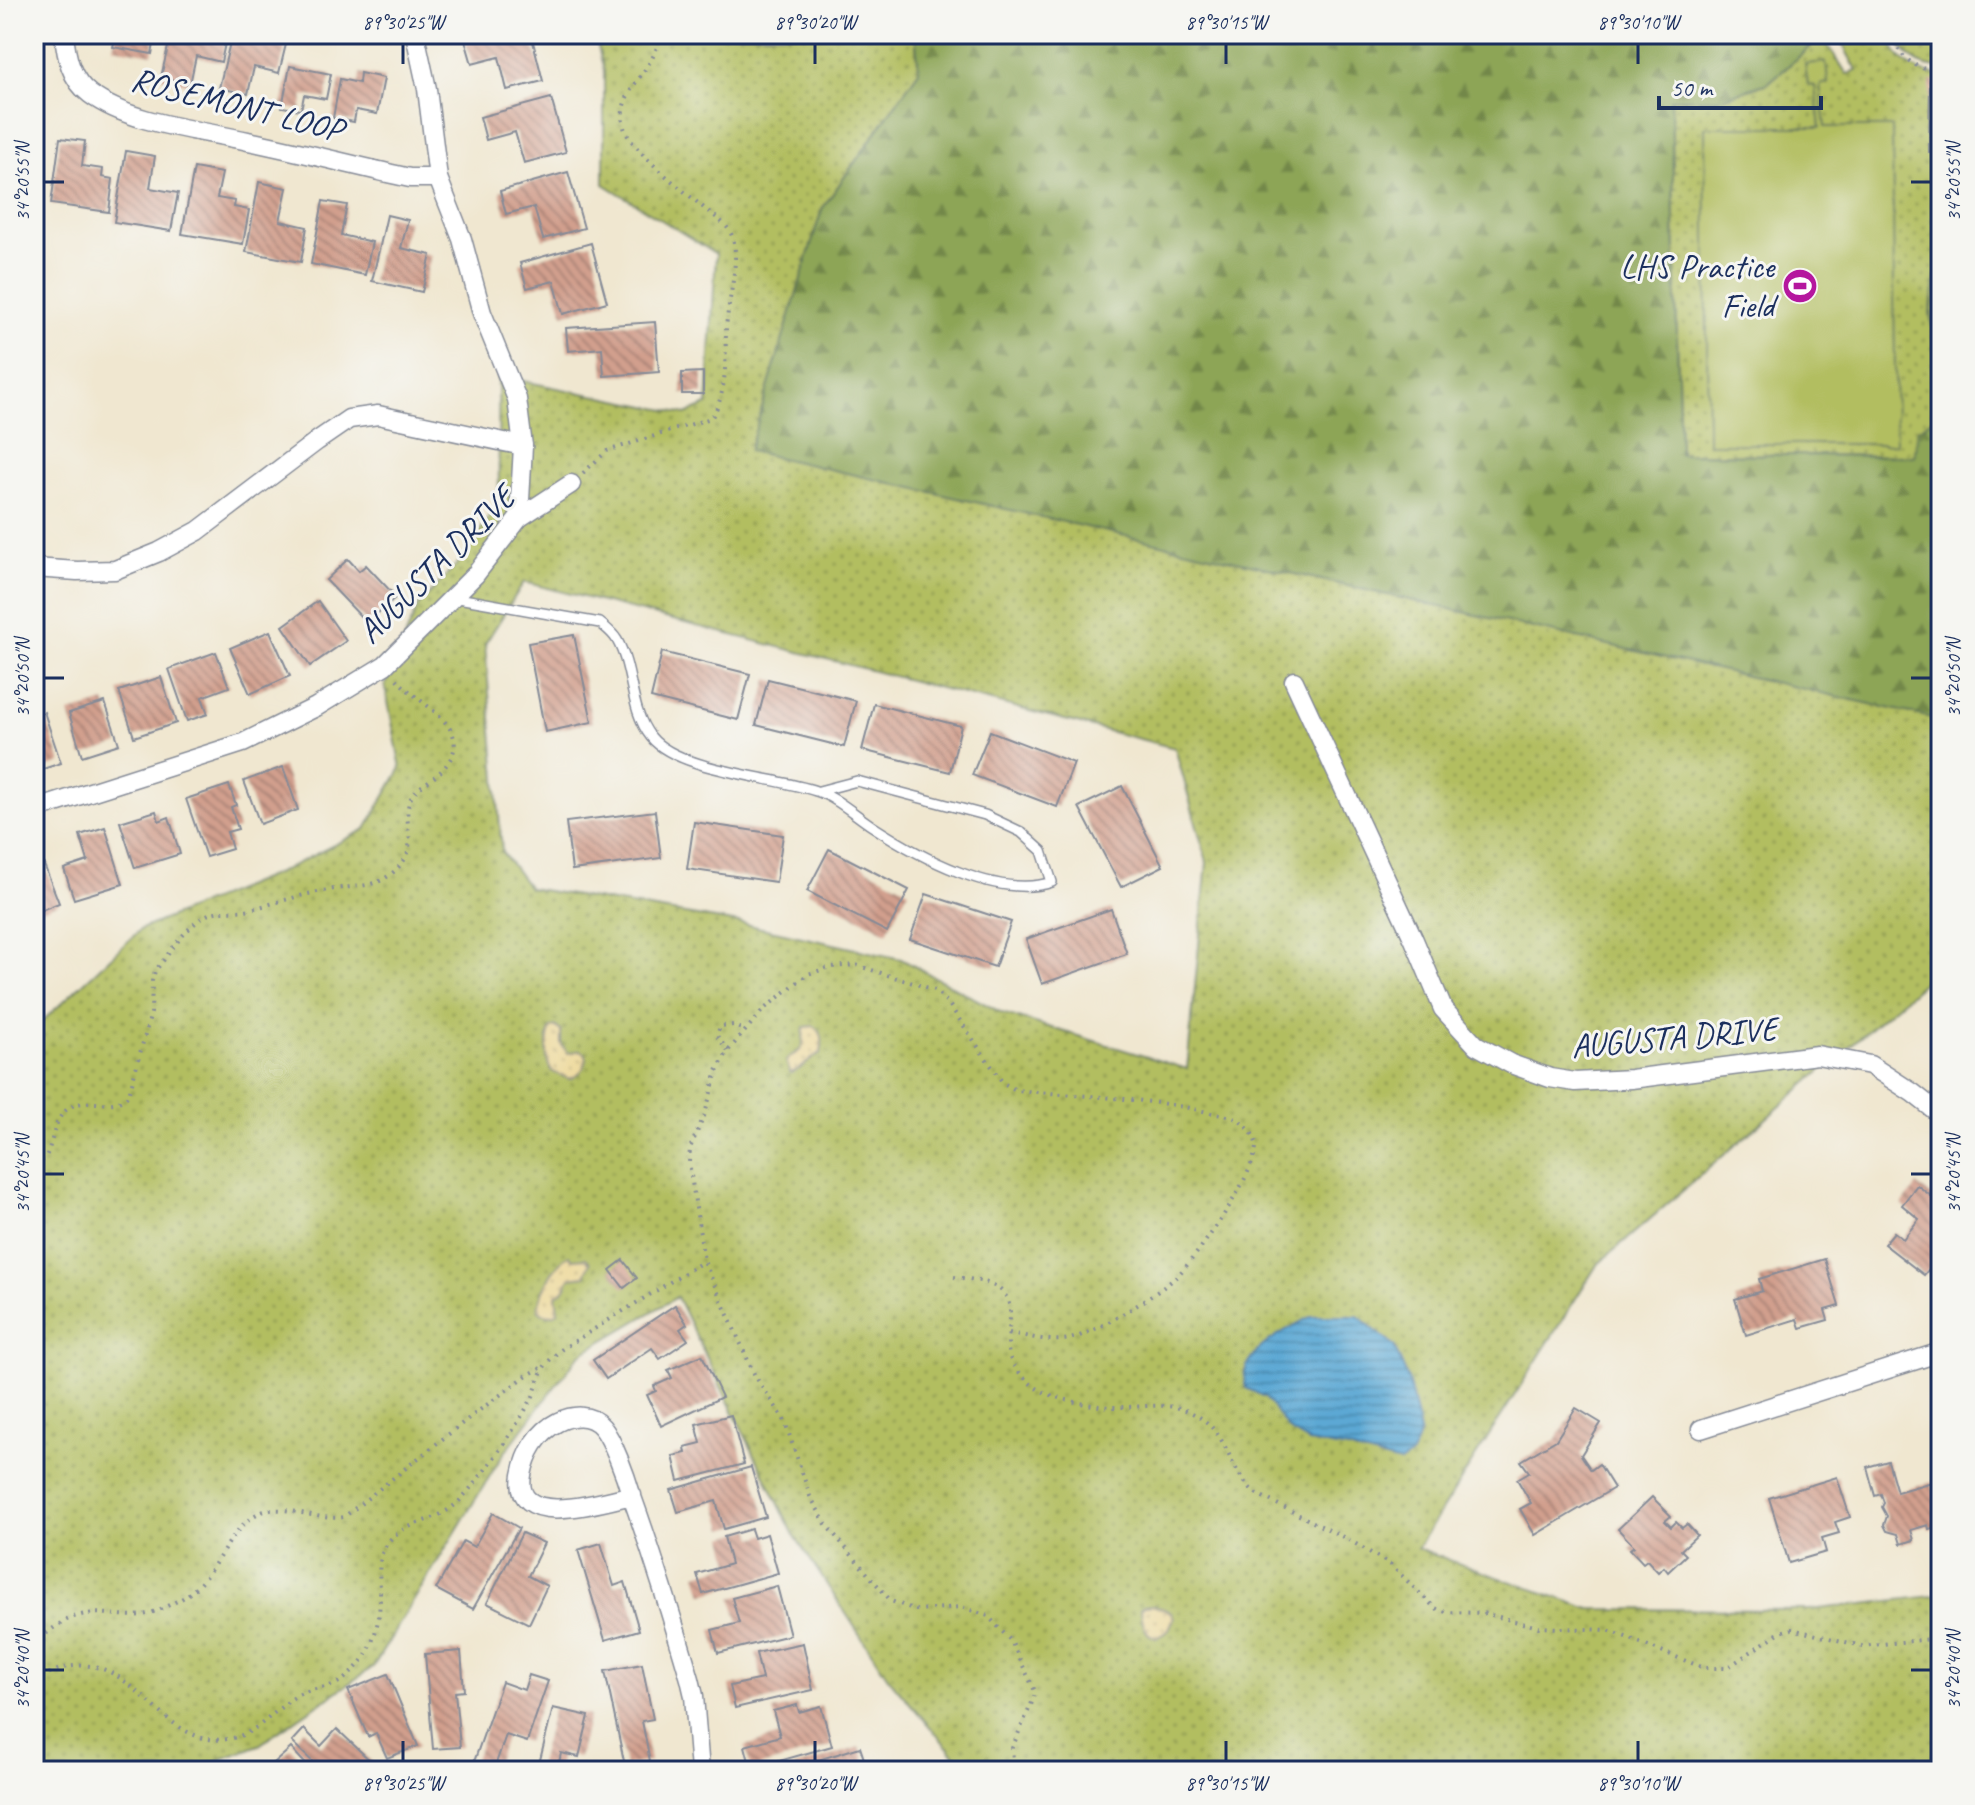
<svg xmlns="http://www.w3.org/2000/svg" width="1975" height="1805" viewBox="0 0 1975 1805" font-family="Caveat,sans-serif">
<defs>
<pattern id="grass-dots" width="8" height="8" patternUnits="userSpaceOnUse" patternTransform="scale(2)"><rect width="8" height="8" fill="#b2be60"/><path d="M2 2h.1M6 6h.1" fill="none" stroke="#909b52" stroke-width="1.8" stroke-linecap="round"/></pattern>
<pattern id="forest-firs" width="22" height="20" patternUnits="userSpaceOnUse" patternTransform="scale(2)"><rect width="22" height="20" fill="#8da556"/><path d="M5 1l3.5 6h-7zM16 11l3.5 6h-7z" fill="#72874a"/></pattern>
<pattern id="sand-dots" width="8" height="8" patternUnits="userSpaceOnUse" patternTransform="scale(2)"><rect width="8" height="8" fill="#eeda9e"/><path d="M2 2h.1M6 6h.1" fill="none" stroke="#ccbb8a" stroke-width="1.8" stroke-linecap="round"/></pattern>
<pattern id="water-rules" width="6" height="5" patternUnits="userSpaceOnUse" patternTransform="scale(2)"><rect width="6" height="5" fill="#5ba8d4"/><path d="M0 2.5h6" fill="none" stroke="#4a89af"/></pattern>
<pattern id="building-back-hatch" width="6" height="6" patternUnits="userSpaceOnUse" patternTransform="scale(2)"><rect width="6" height="6" fill="#d19f8d"/><path d="M-1 5l2 2M0 0l6 6M5-1l2 2" fill="none" stroke="#a98276"/></pattern>
</defs>
<rect width="100%" height="100%" fill="#f6f6f2"/>
<filter id="ink" filterUnits="userSpaceOnUse"><feTurbulence type="fractalNoise" baseFrequency=".0125" numOctaves="2"/><feDisplacementMap in="SourceGraphic" scale="16" xChannelSelector="R" yChannelSelector="G"/><feConvolveMatrix kernelMatrix="1 2 1 2 8 2 1 2 1" color-interpolation-filters="sRGB"/></filter>
<filter id="wash" filterUnits="userSpaceOnUse"><feTurbulence type="fractalNoise" baseFrequency=".006" numOctaves="4" result="noise"/><feDisplacementMap in="SourceGraphic" scale="32" xChannelSelector="R" yChannelSelector="G"/><feGaussianBlur stdDeviation="1.8" result="paint"/><feColorMatrix in="noise" values="0 0 0 0 0 0 0 0 0 0 0 0 0 0 0 0 0 1.4 0 .05"/><feComposite in="paint" operator="in"/></filter>
<g filter="url(#wash)">
<rect width="100%" height="100%" fill="#f0e7d0"/>
<g fill="url(#grass-dots)" stroke="#66765f" stroke-width="2" fill-rule="evenodd">
<path d="M 595,34 L 915,34 L 919,71 L 822,209 L 1941,720 L 1941,967 L 1597,1265 L 1417,1549 L 1590,1609 L 1810,1610 L 1941,1595 L 1941,1769 L 968,1771 L 889,1679 L 793,1533 L 677,1297 L 579,1355 L 502,1456 L 373,1667 L 259,1745 L 190,1771 L 34,1771 L 34,1029 L 141,929 L 280,872 L 366,829 L 401,768 L 385,686 L 418,606 L 464,557 L 499,500 L 498,376 L 686,414 L 707,405 L 716,254 L 604,184 L 604,71 ZM 524,582 L 1175,748 L 1207,862 L 1187,1069 L 1002,1013 L 901,959 L 739,923 L 529,888 L 502,852 L 485,644 Z"/>
<path d="M 1837,34 L 1887,34 C 1896,59 1914,74 1941,75 L 1930,152 L 1941,152 L 1941,269 L 1938,269 L 1930,312 L 1937,361 L 1941,369 L 1941,414 L 1918,429 L 1915,456 L 1680,454 L 1671,99 L 1719,99 L 1768,83 L 1822,37 L 1847,74 L 1857,71 Z"/>
<path d="M 1894,34 L 1941,34 L 1941,68 C 1917,68 1903,55 1894,34 Z"/>
</g>
<path fill="url(#forest-firs)" stroke="#546a5a" stroke-width="2" d="M 915,34 L 1820,34 L 1822,37 L 1768,83 L 1719,99 L 1671,99 L 1680,454 L 1914,456 L 1918,429 L 1941,414 L 1941,720 L 749,451 L 822,209 L 919,71 Z"/>
<g fill="url(#sand-dots)" stroke="#84847e" stroke-width="2">
<path d="M 555,1026 L 561,1031 L 561,1044 L 568,1053 L 581,1050 L 586,1054 C 587,1067 581,1074 570,1079 C 565,1077 557,1075 552,1071 C 545,1065 546,1036 551,1028 Z"/>
<path d="M 814,1026 C 824,1033 823,1041 821,1053 C 809,1058 804,1070 790,1073 L 786,1061 C 791,1054 795,1055 800,1050 C 806,1044 801,1034 805,1027 Z"/>
<path d="M 569,1255 L 573,1259 L 586,1258 L 590,1263 L 585,1276 L 570,1278 L 564,1290 L 556,1295 L 558,1312 C 551,1317 544,1315 538,1309 C 541,1291 553,1264 569,1255 Z"/>
<path d="M 1153,1605 L 1171,1612 L 1174,1618 L 1168,1631 L 1156,1638 C 1144,1635 1142,1621 1141,1609 L 1144,1606 Z"/>
</g>
<g fill="#b2be60" stroke="#66765f" stroke-width="2">
<path d="M 1826,62 L 1828,83 L 1820,85 L 1825,127 L 1892,127 L 1896,444 L 1708,444 L 1705,127 L 1820,127 L 1815,86 L 1808,85 L 1805,64 Z"/>
<path d="M 1938,269 L 1941,269 L 1941,369 C 1926,337 1932,302 1938,269 Z"/>
</g>
<path fill="url(#water-rules)" stroke="#3b6c99" stroke-width="2" d="M 1312,1316 L 1358,1316 L 1394,1346 L 1408,1379 L 1420,1432 L 1412,1455 L 1400,1463 L 1348,1449 L 1309,1442 L 1289,1430 L 1265,1397 L 1246,1388 C 1235,1353 1287,1329 1312,1316 Z"/>
<g id="blocks">
<g fill="url(#building-back-hatch)">
<path d="M 116,34 L 156,34 L 152,54 L 113,47 Z"/>
<path d="M 171,34 L 227,34 L 221,62 L 196,56 L 190,84 L 161,77 Z"/>
<path d="M 232,34 L 260,34 L 287,40 L 279,73 L 254,67 L 248,94 L 219,88 Z"/>
<path d="M 486,34 L 531,34 L 543,81 L 507,90 L 499,57 L 472,64 L 465,40 Z"/>
<path d="M 290,66 L 331,74 L 326,99 L 304,95 L 301,110 L 282,107 Z"/>
<path d="M 360,73 L 384,78 L 377,114 L 356,110 L 354,122 L 333,118 L 340,79 L 359,83 Z"/>
<path d="M 1930,81 L 1941,81 L 1941,152 L 1929,152 Z"/>
<path d="M 551,98 L 566,152 L 524,163 L 515,132 L 486,140 L 480,117 Z"/>
<path d="M 60,138 L 85,141 L 82,166 L 103,169 L 102,177 L 113,179 L 109,212 L 51,204 Z"/>
<path d="M 126,151 L 155,156 L 150,188 L 178,193 L 171,231 L 114,222 Z"/>
<path d="M 194,168 L 222,173 L 217,198 L 235,201 L 234,207 L 249,210 L 243,244 L 182,234 Z"/>
<path d="M 568,172 L 584,228 L 543,239 L 534,207 L 506,214 L 500,191 Z"/>
<path d="M 259,182 L 287,188 L 280,221 L 307,227 L 301,262 L 246,252 Z"/>
<path d="M 323,201 L 347,205 L 341,235 L 372,242 L 365,275 L 311,264 Z"/>
<path d="M 387,215 L 408,220 L 401,248 L 431,255 L 422,292 L 372,281 Z"/>
<path d="M 591,243 L 607,302 L 563,314 L 554,281 L 527,288 L 520,263 Z"/>
<path d="M 655,322 L 659,372 L 604,376 L 602,348 L 568,351 L 566,328 Z"/>
<path d="M 703,372 L 703,394 L 682,394 L 682,373 Z"/>
<path d="M 348,559 L 359,571 L 366,565 L 396,597 L 367,623 L 326,580 Z"/>
<path d="M 318,601 L 346,641 L 310,666 L 283,626 Z"/>
<path d="M 270,631 L 290,676 L 250,694 L 230,648 Z"/>
<path d="M 574,635 L 592,722 L 545,732 L 528,643 Z"/>
<path d="M 216,652 L 229,687 L 202,697 L 208,714 L 187,721 L 169,669 Z"/>
<path d="M 662,652 L 750,674 L 738,720 L 651,698 Z"/>
<path d="M 161,677 L 176,723 L 134,737 L 119,691 Z"/>
<path d="M 768,679 L 856,701 L 844,747 L 756,725 Z"/>
<path d="M 105,702 L 119,744 L 82,756 L 69,713 Z"/>
<path d="M 874,704 L 961,726 L 950,772 L 862,750 Z"/>
<path d="M 44,712 L 61,763 L 34,772 L 34,716 Z"/>
<path d="M 990,731 L 1074,763 L 1057,807 L 972,775 Z"/>
<path d="M 283,767 L 298,810 L 260,824 L 244,781 Z"/>
<path d="M 229,785 L 236,805 L 231,807 L 238,829 L 227,832 L 232,849 L 206,857 L 186,799 Z"/>
<path d="M 1122,786 L 1163,866 L 1121,887 L 1079,807 Z"/>
<path d="M 156,811 L 159,821 L 169,817 L 180,854 L 135,868 L 120,822 Z"/>
<path d="M 655,811 L 661,858 L 572,870 L 566,822 Z"/>
<path d="M 694,822 L 783,835 L 776,882 L 687,869 Z"/>
<path d="M 105,827 L 123,884 L 74,899 L 64,869 L 88,861 L 80,835 Z"/>
<path d="M 829,849 L 909,890 L 887,932 L 807,891 Z"/>
<path d="M 41,857 L 59,903 L 34,913 L 34,860 Z"/>
<path d="M 926,894 L 1011,922 L 995,967 L 910,939 Z"/>
<path d="M 1111,909 L 1127,954 L 1042,984 L 1026,939 Z"/>
<path d="M 1917,1185 L 1941,1204 L 1941,1263 L 1936,1269 L 1932,1265 L 1924,1275 L 1884,1244 L 1894,1232 L 1903,1239 L 1919,1219 L 1902,1205 Z"/>
<path d="M 1825,1259 L 1839,1306 L 1825,1310 L 1828,1320 L 1800,1328 L 1797,1319 L 1746,1335 L 1735,1299 L 1762,1291 L 1759,1279 Z"/>
<path d="M 623,1260 L 637,1278 L 624,1288 L 610,1270 Z"/>
<path d="M 675,1305 L 687,1324 L 680,1329 L 688,1340 L 660,1359 L 652,1348 L 606,1379 L 593,1360 Z"/>
<path d="M 702,1355 L 722,1397 L 661,1426 L 647,1395 L 656,1391 L 654,1386 L 672,1378 L 668,1370 Z"/>
<path d="M 1576,1408 L 1601,1423 L 1581,1455 L 1591,1470 L 1599,1464 L 1614,1488 L 1535,1535 L 1520,1509 L 1531,1503 L 1517,1479 L 1529,1472 L 1521,1461 L 1556,1440 Z"/>
<path d="M 731,1415 L 744,1464 L 679,1481 L 673,1456 L 686,1453 L 685,1447 L 701,1443 L 696,1424 Z"/>
<path d="M 1888,1461 L 1897,1492 L 1932,1482 L 1935,1493 L 1941,1491 L 1941,1526 L 1929,1529 L 1928,1525 L 1911,1530 L 1914,1540 L 1901,1544 L 1898,1534 L 1887,1531 L 1884,1525 L 1887,1516 L 1882,1507 L 1884,1503 L 1881,1494 L 1875,1496 L 1867,1467 Z"/>
<path d="M 751,1467 L 766,1517 L 724,1529 L 716,1501 L 678,1512 L 671,1490 Z"/>
<path d="M 1837,1477 L 1850,1517 L 1835,1522 L 1839,1533 L 1822,1538 L 1826,1552 L 1789,1563 L 1769,1498 Z"/>
<path d="M 1652,1497 L 1671,1516 L 1665,1521 L 1671,1527 L 1676,1522 L 1682,1528 L 1687,1524 L 1697,1535 L 1681,1550 L 1686,1555 L 1668,1572 L 1664,1567 L 1658,1572 L 1647,1560 L 1643,1563 L 1630,1549 L 1634,1546 L 1618,1529 Z"/>
<path d="M 493,1513 L 519,1528 L 473,1609 L 436,1589 L 463,1541 L 474,1547 Z"/>
<path d="M 751,1529 L 754,1538 L 767,1534 L 778,1573 L 703,1594 L 697,1574 L 731,1564 L 724,1537 Z"/>
<path d="M 522,1533 L 544,1543 L 528,1576 L 547,1586 L 529,1624 L 487,1603 Z"/>
<path d="M 601,1543 L 614,1586 L 625,1582 L 639,1630 L 605,1640 L 578,1550 Z"/>
<path d="M 777,1586 L 790,1635 L 718,1653 L 712,1630 L 739,1623 L 732,1598 Z"/>
<path d="M 803,1643 L 813,1690 L 735,1708 L 730,1686 L 762,1679 L 756,1653 Z"/>
<path d="M 461,1651 L 464,1691 L 455,1692 L 460,1747 L 433,1749 L 425,1654 Z"/>
<path d="M 642,1664 L 653,1719 L 642,1721 L 650,1761 L 625,1766 L 605,1671 Z"/>
<path d="M 388,1674 L 418,1746 L 387,1758 L 376,1733 L 368,1737 L 348,1690 Z"/>
<path d="M 529,1675 L 548,1681 L 527,1742 L 506,1735 L 494,1769 L 474,1762 L 502,1682 L 524,1690 Z"/>
<path d="M 797,1705 L 799,1712 L 821,1706 L 832,1746 L 751,1769 L 745,1746 L 780,1736 L 773,1711 Z"/>
<path d="M 553,1708 L 589,1716 L 579,1757 L 561,1753 L 558,1768 L 539,1764 Z"/>
<path d="M 304,1729 L 321,1746 L 337,1729 L 381,1771 L 344,1771 L 338,1765 L 332,1771 L 322,1771 L 292,1742 Z"/>
<path d="M 860,1747 L 868,1771 L 786,1771 L 786,1770 Z"/>
<path d="M 291,1748 L 312,1771 L 265,1771 Z"/>
</g>
</g>
</g>
<g filter="url(#ink)">
<use href="#blocks" fill-opacity="0" stroke="#868b97" stroke-width="2"/>
<g fill="none" stroke-linecap="round" stroke-linejoin="round">
<defs>
<path id="service" d="M 452,597 L 600,623 C 606,628 613,633 617,640 C 634,670 629,709 651,737 C 678,771 776,777 816,791 C 836,797 855,815 872,826 C 918,856 998,900 1052,882 L 1042,851 L 1021,832 L 985,815 L 857,781 L 819,791"/>
<g id="minor">
<path d="M 64,34 C 66,56 71,80 90,94 C 130,124 200,130 248,141 C 302,152 356,166 410,178 L 438,178"/>
<path d="M 415,34 L 427,89 L 438,178 L 462,239 L 482,313 L 517,399 L 523,446 L 519,518"/>
<path d="M 34,568 L 77,571 L 115,570 L 159,552 L 198,531 L 317,441 L 349,419 L 378,415 L 523,446"/>
<path d="M 1294,681 L 1414,940 L 1443,1009 L 1476,1045 L 1511,1064 L 1550,1078 L 1575,1082 L 1631,1079 L 1817,1055 L 1870,1065 L 1913,1093 L 1941,1115"/>
<path d="M 34,810 L 243,743 L 316,707 L 385,665 L 475,575 L 519,518 L 571,484"/>
<path d="M 1701,1429 L 1941,1352"/>
<path d="M 632,1495 C 606,1501 512,1531 522,1475 C 526,1453 538,1432 558,1422 C 573,1415 590,1413 602,1427 C 613,1440 626,1477 631,1494 C 653,1555 672,1617 690,1679 L 694,1696 L 700,1771"/>
</g>
</defs>
<use href="#service" stroke="#868b97" stroke-width="12"/>
<use href="#minor" stroke="#868b97" stroke-width="21"/>
<g stroke="#868b97" stroke-width="4" stroke-dasharray="2 6" stroke-linecap="butt">
<path d="M 1891,34 C 1898,57 1917,71 1941,72"/>
<path d="M 583,473 L 607,451 L 711,418 C 728,394 725,358 726,330 C 727,304 740,263 733,239 C 729,224 716,218 705,209 C 686,192 630,150 624,127 C 614,90 659,69 659,34"/>
<path d="M 728,1051 L 717,1036 L 720,1026 L 733,1025 L 745,1031"/>
<path d="M 34,1162 L 44,1160 C 54,1144 52,1119 69,1108 C 87,1095 115,1113 129,1094 L 151,1013 L 152,981 L 155,971 C 170,953 187,924 209,914 C 221,909 234,912 246,910 C 274,904 301,894 329,890 C 347,886 365,888 382,880 C 391,875 399,868 405,859 C 416,841 402,820 410,800 C 415,787 432,781 441,771 C 482,729 420,707 397,679"/>
<path d="M 954,1277 C 968,1279 984,1280 996,1287 C 1021,1301 1004,1332 1009,1355 C 1012,1366 1022,1376 1031,1384 C 1050,1400 1098,1408 1124,1407 C 1145,1407 1170,1402 1190,1412 C 1231,1430 1226,1471 1257,1494 L 1351,1541 L 1391,1565 L 1435,1608 L 1446,1612 L 1483,1613 L 1538,1627 L 1608,1630 L 1704,1668 L 1727,1668 L 1780,1632 L 1792,1629 L 1862,1646 L 1941,1638"/>
<path d="M 1009,1333 C 1028,1336 1050,1343 1070,1339 C 1097,1332 1153,1297 1175,1278 C 1195,1260 1258,1172 1256,1144 C 1255,1135 1246,1125 1238,1120 C 1232,1116 1222,1115 1215,1114 C 1151,1097 1082,1097 1016,1090 L 1003,1083 L 948,1003 L 935,990 L 856,965 L 831,967 L 808,974 L 785,992 L 763,1010 L 728,1051 L 717,1071 L 705,1114 L 690,1148 L 689,1162 L 704,1261 L 755,1376 L 784,1419 L 810,1496 L 827,1526 L 891,1601 L 916,1610 L 962,1607 L 988,1616 L 1011,1641 L 1035,1691 L 1034,1698 L 1012,1748 L 1014,1771"/>
<path d="M 34,1644 C 48,1632 62,1619 81,1615 C 102,1610 121,1618 142,1615 C 155,1613 169,1605 181,1599 C 216,1579 228,1527 259,1513 C 285,1502 316,1522 344,1517 L 469,1418 L 526,1376 L 543,1367"/>
<path d="M 34,1679 C 47,1675 61,1667 74,1666 C 138,1658 162,1748 227,1739 C 258,1735 274,1709 298,1695 C 312,1687 331,1689 344,1679 C 374,1656 381,1622 380,1587 C 379,1572 378,1558 386,1545 C 403,1519 438,1525 461,1499 C 485,1473 514,1431 531,1400 C 537,1390 538,1375 545,1366 C 549,1360 556,1354 562,1349 L 704,1261"/>
</g>
<use href="#service" stroke="#fff" stroke-width="9"/>
<use href="#minor" stroke="#fff" stroke-width="18"/>
</g>
</g>
<path fill="none" stroke="#1b2f5e" stroke-width="3" d="M 403,44 L 403,64M 815,44 L 815,64M 1226,44 L 1226,64M 1638,44 L 1638,64M 44,182 L 64,182M 1911,182 L 1931,182M 44,678 L 64,678M 1911,678 L 1931,678M 44,1174 L 64,1174M 1911,1174 L 1931,1174M 44,1670 L 64,1670M 1911,1670 L 1931,1670M 403,1741 L 403,1761M 815,1741 L 815,1761M 1226,1741 L 1226,1761M 1638,1741 L 1638,1761"/>
<defs>
<symbol id="stadium-disc" viewBox="-11 -11 22 22"><circle r="9.5" fill="#b5179e" stroke="#f6f6f2"/><path d="M0-5a6.5 5 0 1 0 0 10a6.5 5 0 1 0 0-10ZM-3.5-1.8h7v3.6h-7Z" fill="#fff"/></symbol>
</defs>
<g fill-rule="evenodd">
<use href="#stadium-disc" x="1780" y="266" width="40" height="40"/>
</g>
<g text-anchor="middle" dominant-baseline="central" stroke-width="6" stroke-linejoin="round" paint-order="stroke">
<g font-size="34" fill="#1b2f5e" stroke="#f6f6f2">
<text transform="translate(237 104) rotate(14)">ROSEMONT LOOP</text>
<text transform="translate(436 564) rotate(-45)">AUGUSTA DRIVE</text>
<text transform="translate(1674 1037) rotate(-5)">AUGUSTA DRIVE</text>
</g>
<g font-size="34" fill="#1b2f5e" stroke="#f6f6f2" text-anchor="end">
<text x="1774" y="266">LHS Practice<tspan x="1774" dy="39">Field</tspan></text>
</g>
</g>
<rect width="1975" height="1805" fill="none" stroke="#f6f6f2" stroke-width="88"/>
<path d="M1659 96v12h162v-12" fill="none" stroke="#1b2f5e" stroke-width="4"/>
<text x="1671" y="96" font-size="24" fill="#1b2f5e" stroke="#f6f6f2" stroke-width="6" paint-order="stroke">50 m</text>
<rect x="44" y="44" width="1887" height="1717" fill="none" stroke="#1b2f5e" stroke-width="3"/>
<g font-size="20" text-anchor="middle" fill="#1b2f5e">
<text x="403" y="29">89°30'25"W</text>
<text x="815" y="29">89°30'20"W</text>
<text x="1226" y="29">89°30'15"W</text>
<text x="1638" y="29">89°30'10"W</text>
<text transform="translate(22 182) rotate(-90)" y="7">34°20'55"N</text>
<text transform="translate(1953 182) rotate(-90)" y="7">34°20'55"N</text>
<text transform="translate(22 678) rotate(-90)" y="7">34°20'50"N</text>
<text transform="translate(1953 678) rotate(-90)" y="7">34°20'50"N</text>
<text transform="translate(22 1174) rotate(-90)" y="7">34°20'45"N</text>
<text transform="translate(1953 1174) rotate(-90)" y="7">34°20'45"N</text>
<text transform="translate(22 1670) rotate(-90)" y="7">34°20'40"N</text>
<text transform="translate(1953 1670) rotate(-90)" y="7">34°20'40"N</text>
<text x="403" y="1790">89°30'25"W</text>
<text x="815" y="1790">89°30'20"W</text>
<text x="1226" y="1790">89°30'15"W</text>
<text x="1638" y="1790">89°30'10"W</text>
</g>
</svg>
